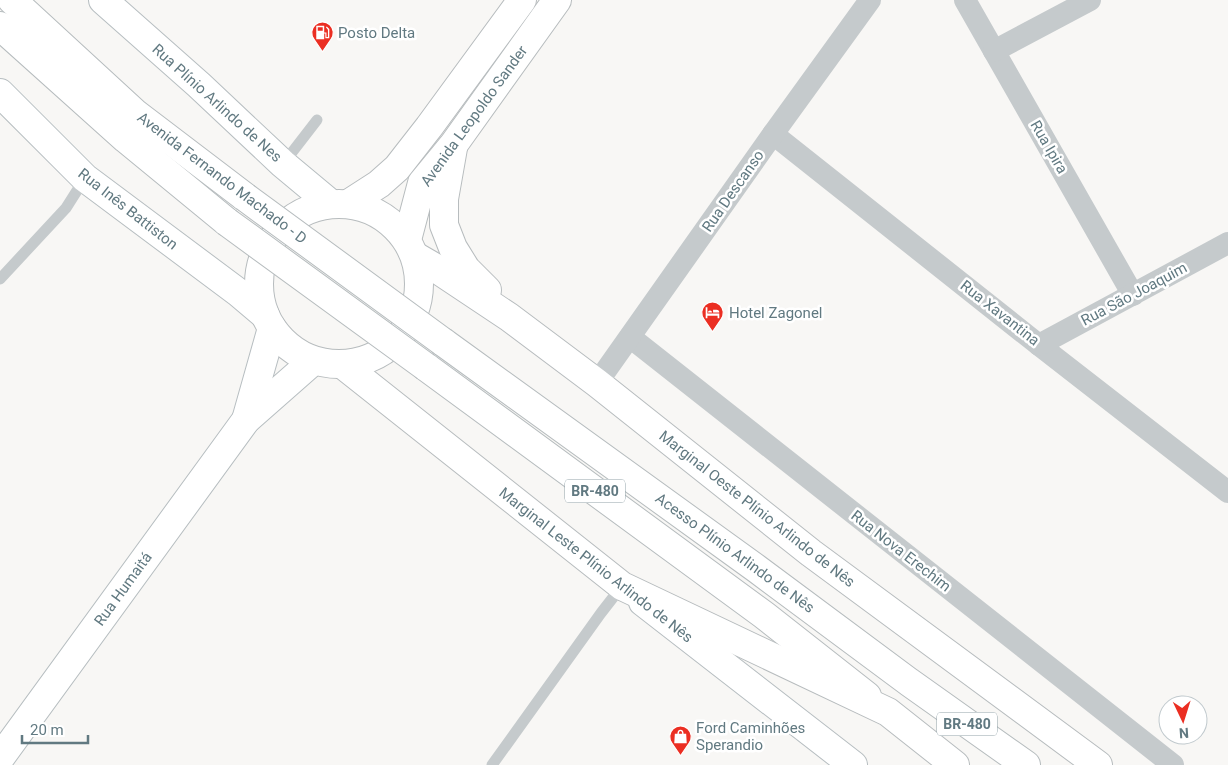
<svg xmlns="http://www.w3.org/2000/svg" width="1228" height="765" viewBox="0 0 1228 765" font-family="Roboto,sans-serif">
<rect width="100%" height="100%" fill="#f8f7f5"/>
<g fill="none" stroke-linecap="round" stroke-linejoin="round">
<defs>
<g id="secondary">
<path d="M 103,0 L 199,85 L 283,164 L 331,204"/>
<path d="M 0,93 L 85,178 L 239,293 L 265,315"/>
<path d="M 246,420 L 272,328"/>
<path d="M 643,602 L 853,765"/>
<path d="M 0,758 L 246,420 L 313,361"/>
</g>
<g id="primary">
<path d="M 12,0 L 136,114 L 245,197"/>
<path d="M 0,26 L 126,139 L 227,222"/>
<path d="M 443,342 L 757,569 L 909,682 L 1026,765"/>
<path d="M 426,367 L 764,615 L 867,696"/>
</g>
<g id="highway">
<path d="M 453,148 L 444,199 L 444,225 L 453,248 L 466,269 L 487,290"/>
<circle cx="339" cy="284" r="80"/>
<path d="M 348,204 L 379,184 L 397,168 L 429,127 L 522,0"/>
<path d="M 407,240 L 422,183 L 454,144 L 557,0"/>
<path d="M 415,256 L 434,267 L 509,317 L 597,383 L 811,553 L 1098,765"/>
<path d="M 342,364 L 622,586 L 888,712 L 955,765"/>
</g>
</defs>
<use href="#secondary" stroke="#b7bec1" stroke-width="30"/>
<use href="#primary" stroke="#b6bcbe" stroke-width="30"/>
<use href="#highway" stroke="#b7bcbe" stroke-width="30"/>
<g stroke="#c5cacc" stroke-width="11">
<path d="M 283,164 L 317,120"/>
<path d="M 0,279 L 66,208 L 85,178"/>
<path d="M 492,765 L 601,613 L 622,586"/>
</g>
<g stroke="#c5cacc" stroke-width="22">
<path d="M 965,0 L 1133,295"/>
<path d="M 994,51 L 1090,0"/>
<path d="M 773,134 L 1039,345 L 1228,492"/>
<path d="M 630,337 L 1173,765"/>
<path d="M 1039,345 L 1228,243"/>
<path d="M 597,383 L 773,134 L 870,0"/>
</g>
<use href="#secondary" stroke="#fff" stroke-width="28"/>
<use href="#primary" stroke="#fff" stroke-width="28"/>
<use href="#highway" stroke="#fff" stroke-width="28"/>
<defs>
<g id="primary-bridge">
<path d="M 245,197 L 443,342"/>
<path d="M 227,222 L 426,367"/>
</g>
</defs>
<use href="#primary-bridge" stroke="#b6bcbe" stroke-width="30" stroke-linecap="butt"/>
<use href="#primary-bridge" stroke="#fff" stroke-width="28"/>
</g>
<defs>
<symbol id="fuel-pin" viewBox="-11 -11 22 30"><path d="M0 17L-7.5 6A9.5 9.5 0 1 1 7.5 6Z" fill="#eb2e22" stroke="#fff"/><path d="M-5.5-6h7V0h2V4h1.3V-2.5L3-4.5l.8-.8L6-3V5H2.5V1h-1V6h-7ZM-4.2-4.7v3.2H.2V-4.7Z" fill="#fff"/></symbol>
<symbol id="hotel-pin" viewBox="-11 -11 22 30"><path d="M0 17L-7.5 6A9.5 9.5 0 1 1 7.5 6Z" fill="#eb2e22" stroke="#fff"/><path d="M-6-4.5h1.5V1H6V5H4.5V3h-9V5H-6ZM-4 0a1.8 1.8 0 1 1 3.6 0ZM.5 0V-2.5h3Q6-2.5 6 0Z" fill="#fff"/></symbol>
<symbol id="shop-pin" viewBox="-11 -11 22 30"><path d="M0 17L-7.5 6A9.5 9.5 0 1 1 7.5 6Z" fill="#eb2e22" stroke="#fff"/><path d="M-5-2.5h2.3a2.7 3.5 0 0 1 5.4 0H5L5.5 6h-11ZM-1.5-2.5h3a1.5 2.3 0 0 0-3 0Z" fill="#fff"/></symbol>
</defs>
<g fill-rule="evenodd">
<use href="#fuel-pin" x="310" y="20" width="25" height="34"/>
<use href="#hotel-pin" x="700" y="300" width="25" height="34"/>
<use href="#shop-pin" x="668" y="724" width="25" height="34"/>
</g>
<g text-anchor="middle" dominant-baseline="central" stroke-width="5" stroke-linejoin="round" paint-order="stroke">
<g fill="#fff" stroke="#90a1a7" stroke-width="1">
<rect x="565" y="479.5" width="60" height="23" rx="4"/>
<rect x="937" y="712.5" width="60" height="23" rx="4"/>
</g>
<g font-size="14" font-weight="bold" fill="#617981">
<text x="595" y="491">BR-480</text>
<text x="967" y="724">BR-480</text>
</g>
<g font-size="15" fill="#617981" stroke="#fff" text-anchor="start">
<text x="338" y="33">Posto Delta</text>
<text x="729" y="313">Hotel Zagonel</text>
<text x="696" y="728">Ford Caminhões<tspan x="696" dy="17">Sperandio</tspan></text>
</g>
<g font-size="15" fill="#617981" stroke="#fff">
<text transform="translate(217 103) rotate(42)">Rua Plínio Arlindo de Nes</text>
<text transform="translate(474 116) rotate(-54)">Avenida Leopoldo Sander</text>
<text transform="translate(1049 147) rotate(60)">Rua Ipira</text>
<text transform="translate(222 178) rotate(37)">Avenida Fernando Machado - D</text>
<text transform="translate(733 191) rotate(-55)">Rua Descanso</text>
<text transform="translate(128 209) rotate(38)">Rua Inês Battiston</text>
<text transform="translate(1134 294) rotate(-28)">Rua São Joaquim</text>
<text transform="translate(1000 313) rotate(38)">Rua Xavantina</text>
<text transform="translate(757 509) rotate(38)">Marginal Oeste Plínio Arlindo de Nês</text>
<text transform="translate(901 551) rotate(38)">Rua Nova Erechim</text>
<text transform="translate(735 553) rotate(36)">Acesso Plínio Arlindo de Nês</text>
<text transform="translate(596 565) rotate(38)">Marginal Leste Plínio Arlindo de Nês</text>
<text transform="translate(123 589) rotate(-54)">Rua Humaitá</text>
</g>
</g>
<g transform="translate(1183 720) rotate(176)"><circle r="24" fill="#ffffff" stroke="#c0c9cd"/>
<path d="M0-4L9 19L0 12L-9 19Z" fill="#eb2e22"/>
<text y="-8" font-size="14" font-weight="bold" text-anchor="middle" fill="#617981">N</text>
</g>
<path d="M22 735v8h66v-8" fill="none" stroke="#617981" stroke-width="2.5"/>
<text x="30" y="735" font-size="15" fill="#617981" stroke="#ffffff" stroke-width="4" paint-order="stroke">20 m</text>
</svg>
